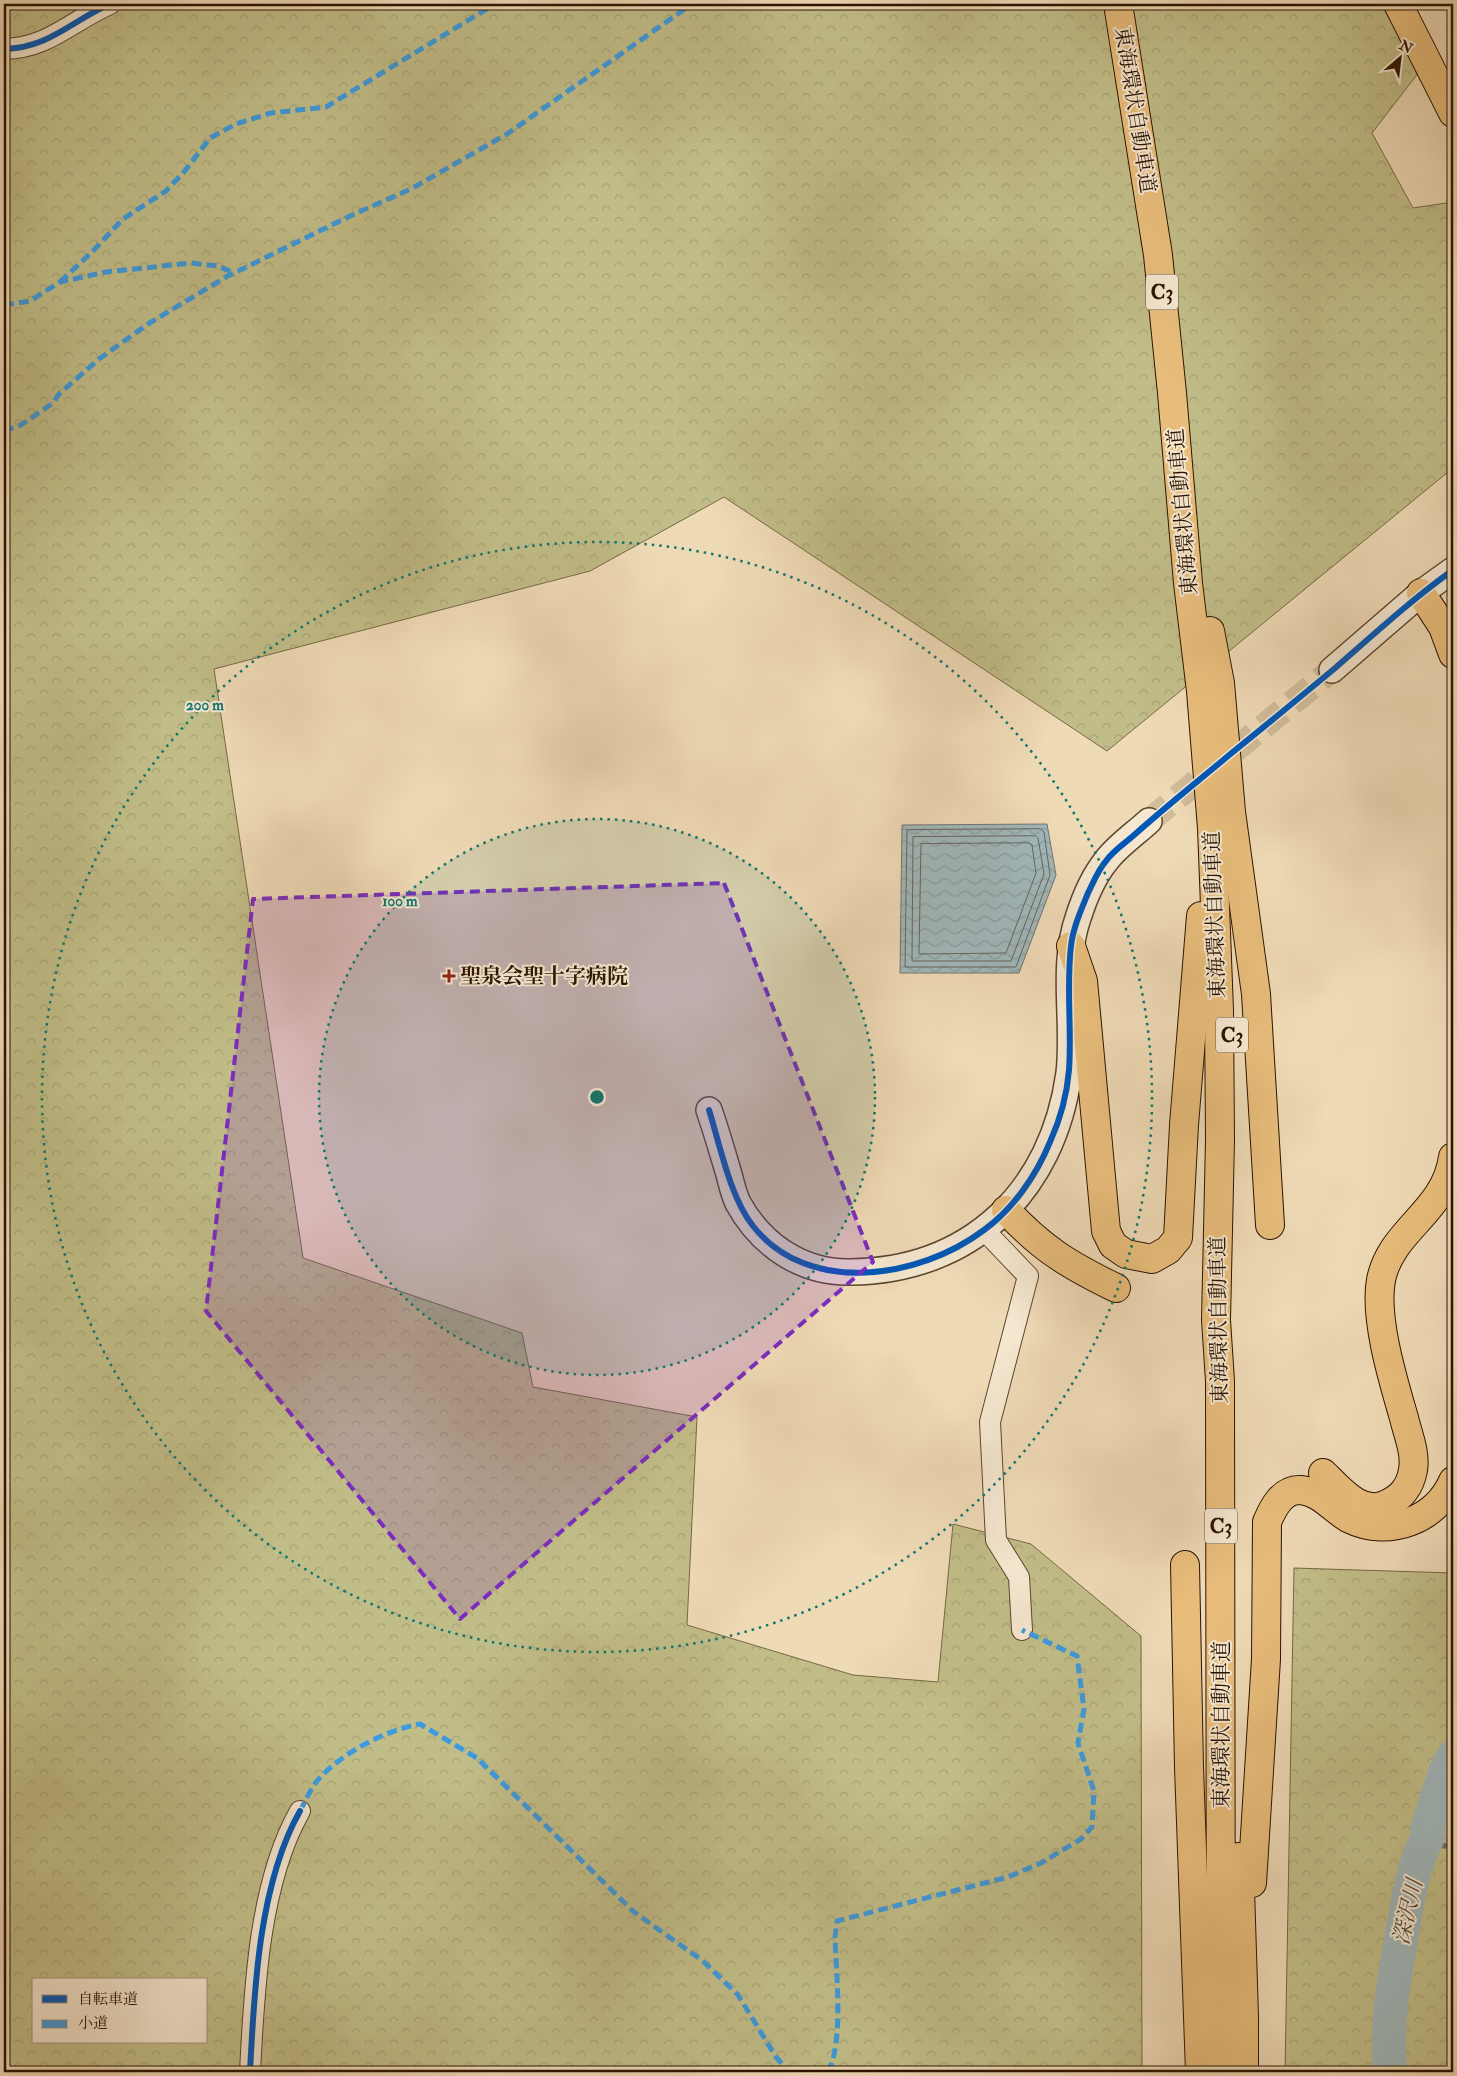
<svg xmlns="http://www.w3.org/2000/svg" width="1457" height="2076" viewBox="0 0 1457 2076" font-family="'IM FELL Double Pica','Noto Serif JP',serif">
<defs>
<pattern id="forest-crowns" width="20" height="18" patternUnits="userSpaceOnUse" patternTransform="scale(1.25)"><rect width="20" height="18" fill="#c1bd88"/><path d="M2 6a3 3 0 1 1 6 0M12 15a3 3 0 1 1 6 0" fill="none" stroke="#a6a274"/></pattern>
<pattern id="water-waves" width="16" height="10" patternUnits="userSpaceOnUse" patternTransform="scale(1.25)"><rect width="16" height="10" fill="#a0b7ba"/><path d="M0 5q4-4 8 0t8 0" fill="none" stroke="#8a9c9e"/></pattern>
</defs>
<rect width="100%" height="100%" fill="#efdab6"/>
<filter id="stains"><feTurbulence type="fractalNoise" baseFrequency=".004" numOctaves="4"/><feColorMatrix values="0 0 0 0 .2 0 0 0 0 .09 0 0 0 0 .02 0 0 0 .5 -.17"/></filter>
<radialGradient id="worn" r=".72"><stop offset=".6" stop-color="#630" stop-opacity="0"/><stop offset="1" stop-color="#630" stop-opacity=".3"/></radialGradient>
<g fill="url(#forest-crowns)" stroke="#766844" fill-rule="evenodd">
<path d="M 4,4 L 1385,4 L 1419,72 L 1372,133 L 1413,208 L 1453,202 L 1453,468 L 1107,751 L 724,497 L 590,571 L 214,669 L 303,1258 L 522,1333 L 533,1387 L 697,1417 L 687,1625 L 853,1675 L 938,1682 L 953,1524 L 1031,1544 L 1141,1636 L 1142,2072 L 4,2072 ZM 34,1980 L 206,1980 L 206,2042 L 34,2042 Z"/>
<path d="M 1294,1568 L 1453,1573 L 1453,2072 L 1285,2072 Z"/>
</g>
<path fill="url(#water-waves)" stroke="#717570" d="M 1047,824 L 1056,875 L 1019,973 L 900,973 L 902,825 Z"/>
<g fill="none" stroke-linecap="round" stroke-linejoin="round">
<g stroke="#65655d" stroke-width="1">
<path d="M 1041,829 L 1044,832 L 1050,875 L 1016,967 L 905,967 L 907,830 Z"/>
<path d="M 1036,836 L 1038,838 L 1044,874 L 1011,961 L 912,961 L 913,837 Z"/>
<path d="M 1029,843 L 1032,845 L 1036,873 L 1006,953 L 919,954 L 921,844 Z"/>
</g>
<path stroke="#717570" stroke-width="5.5" d="M 1425,1843 L 1453,1847"/>
<path stroke="#a0b7ba" stroke-width="34" d="M 1390,2072 C 1386,2023 1394,1977 1403,1929 C 1408,1898 1413,1865 1428,1837 L 1427,1829 L 1446,1770 L 1453,1757"/>
<path stroke="#d1bc9b" stroke-width="25" stroke-dasharray="25 12" stroke-linecap="butt" d="M 1149,821 L 1332,670"/>
<defs>
<g id="minor">
<path d="M 4,49 C 49,48 71,21 110,4"/>
<path d="M 984,1230 L 1028,1276 L 990,1422 L 996,1540 L 1019,1577 L 1022,1630"/>
<path d="M 250,2072 C 254,1991 259,1883 300,1811"/>
</g>
<g id="tertiary">
<path d="M 1332,670 L 1421,593 L 1453,570"/>
<path d="M 709,1110 C 716,1130 722,1151 728,1171 C 731,1181 733,1193 738,1203 C 761,1245 802,1273 850,1272 C 971,1271 1053,1191 1069,1073 C 1075,1022 1061,967 1078,918 C 1084,899 1094,876 1106,861 C 1117,846 1135,834 1149,821"/>
</g>
<path id="primary" d="M 1398,4 L 1453,113"/>
<g id="motorway">
<path d="M 1118,4 L 1158,255 L 1172,393 L 1188,583 L 1201,691 L 1212,828 L 1219,1010 L 1220,1140 L 1216,1320 L 1220,1381 L 1221,2072"/>
<path d="M 1421,593 L 1443,627 L 1453,654"/>
<path d="M 1210,631 L 1220,683 L 1231,812 L 1256,994 L 1270,1225"/>
<path d="M 1071,946 L 1083,981 L 1106,1231 L 1113,1245 L 1126,1254 L 1152,1259 L 1168,1250 L 1178,1238 L 1184,1125 L 1201,916"/>
<path d="M 1006,1210 C 1042,1249 1069,1265 1116,1288"/>
<path d="M 1323,1473 C 1339,1488 1361,1517 1387,1504 C 1402,1497 1410,1487 1413,1470 C 1416,1453 1408,1435 1404,1418 C 1393,1380 1374,1318 1381,1280 C 1391,1229 1445,1213 1453,1157"/>
<path d="M 1185,1565 L 1189,1767 L 1200,2072"/>
<path d="M 1239,1857 L 1244,2017 L 1244,2072"/>
<path d="M 1252,1883 L 1266,1659 L 1267,1522 C 1273,1508 1282,1489 1301,1490 C 1321,1492 1334,1511 1350,1519 C 1389,1538 1436,1520 1453,1481"/>
</g>
</defs>
<use href="#minor" stroke="#5b452e" stroke-width="22"/>
<use href="#tertiary" stroke="#5b452e" stroke-width="28"/>
<use href="#primary" stroke="#2a1300" stroke-width="30"/>
<use href="#motorway" stroke="#2a1300" stroke-width="30"/>
<use href="#minor" stroke="#f5e7d0" stroke-width="20"/>
<use href="#tertiary" stroke="#f5e7d0" stroke-width="25"/>
<use href="#primary" stroke="#e8bd7b" stroke-width="28"/>
<use href="#motorway" stroke="#e8bd7b" stroke-width="28"/>
<g stroke="#3d9adc" stroke-width="5" stroke-dasharray="10 5" stroke-linecap="butt">
<path d="M 60,282 L 92,252 L 123,219 L 166,191 L 184,172 L 210,138 L 236,124 L 271,113 L 326,107 L 495,4"/>
<path d="M 4,305 L 30,301 L 60,282 L 106,272 L 191,263 L 218,266 L 234,273"/>
<path d="M 4,431 L 21,425 L 53,403 L 59,394 L 99,359 L 148,324 L 226,277 L 350,216 L 411,189 L 507,134 L 692,4"/>
<path d="M 300,1811 C 305,1802 310,1790 317,1781 C 340,1754 385,1730 420,1724 L 477,1758 L 634,1912 L 703,1961 L 738,1995 L 776,2057 L 789,2072"/>
<path d="M 828,2072 C 844,2042 836,1972 835,1937 L 837,1921 L 1008,1877 L 1041,1863 L 1081,1839 L 1092,1827 L 1094,1791 L 1078,1743 L 1084,1709 L 1077,1656 L 1022,1630"/>
</g>
<defs>
<g id="cycleway">
<path d="M 4,49 C 49,48 71,21 110,4"/>
<path d="M 709,1110 C 720,1145 730,1197 753,1226 C 808,1296 919,1279 984,1230 C 1013,1209 1036,1176 1050,1142 C 1060,1120 1067,1094 1069,1070 C 1072,1029 1066,987 1071,946 C 1073,928 1081,910 1088,893 C 1093,883 1098,870 1106,861 C 1113,851 1124,844 1133,836 C 1164,808 1197,782 1228,756 C 1264,727 1299,698 1334,669 C 1373,635 1411,600 1453,570"/>
<path d="M 250,2072 C 254,1991 259,1883 300,1811"/>
</g>
</defs>
<use href="#cycleway" stroke="#f5e7d0" stroke-width="9"/>
<use href="#cycleway" stroke="#0057b8" stroke-width="6"/>
</g>
<path fill="#7b2cbf" fill-opacity="0.2" stroke="#7b2cbf" stroke-width="4" stroke-dasharray="10 6" stroke-linejoin="round" d="M 724,883 L 873,1262 L 460,1619 L 206,1311 L 253,899 Z"/>
<circle cx="597" cy="1097" r="278" fill="#0f766e" fill-opacity=".12"/>
<g fill="none" stroke="#0f766e" stroke-width="2.5" stroke-dasharray="2.5 5">
<circle cx="597" cy="1097" r="278"/>
<circle cx="597" cy="1097" r="555"/>
</g>
<path fill="#8f2418" stroke="#f5e7d0" stroke-width="2" d="M446.5 968.5h5v5h5v5h-5v5h-5v-5h-5v-5h5z"/>
<g text-anchor="middle" dominant-baseline="central" stroke-width="4" stroke-linejoin="round" paint-order="stroke">
<g fill="#f5e7d0" stroke="#67533e" stroke-width="1">
<rect x="1146" y="274.5" width="32" height="35" rx="4"/>
<rect x="1216" y="1017.5" width="32" height="35" rx="4"/>
<rect x="1205" y="1508.5" width="32" height="35" rx="4"/>
</g>
<g font-size="20" font-weight="bold" fill="#2a1300">
<text x="1162" y="292">C3</text>
<text x="1232" y="1035">C3</text>
<text x="1221" y="1526">C3</text>
</g>
<g font-size="21" fill="#2a1300" stroke="#f5e7d0">
<text transform="translate(1135 110) rotate(81)">東海環状自動車道</text>
<text transform="translate(1183 512) rotate(-95)">東海環状自動車道</text>
<text transform="translate(1215 915) rotate(-92)">東海環状自動車道</text>
<text transform="translate(1219 1320) rotate(-91)">東海環状自動車道</text>
<text transform="translate(1221 1725) rotate(-90)">東海環状自動車道</text>
</g>
<g font-size="21" font-weight="bold" fill="#2a1300" stroke="#f5e7d0" text-anchor="start">
<text x="460" y="976">聖泉会聖十字病院</text>
</g>
<g font-size="22" font-style="italic" fill="#534c41" stroke="#f5e7d0">
<text transform="translate(1408 1912) rotate(-77)">深沢川</text>
</g>
</g>
<circle cx="597" cy="1097" r="8" fill="#0f766e" stroke="#f5e7d0" stroke-width="2.5"/>
<g font-size="15" text-anchor="middle" font-weight="bold" fill="#0f766e" stroke="#f5e7d0" stroke-width="4" stroke-linejoin="round" paint-order="stroke">
<text x="205" y="710">200 m</text>
<text x="400" y="906">100 m</text>
</g>
<rect width="1457" height="2076" fill="none" stroke="#efdab6" stroke-width="20"/>
<rect x="5" y="5" width="1447" height="2066" fill="none" stroke="#2a1300" stroke-width="2.5"/>
<rect x="10" y="10" width="1437" height="2056" fill="none" stroke="#2a1300"/>
<rect x="32" y="1978" width="175" height="65" fill="#f5e7d0" stroke="#a4927d"/>
<rect x="42" y="1995" width="25" height="8" fill="#0057b8" stroke="#a4927d"/>
<text x="78" y="2004" font-size="15" fill="#2a1300">自転車道</text>
<rect x="42" y="2020" width="25" height="8" fill="#3d9adc" stroke="#a4927d"/>
<text x="78" y="2028" font-size="15" fill="#2a1300">小道</text>
<g transform="translate(1400 58) rotate(28)" stroke="#f5e7d0" stroke-width="4" paint-order="stroke">
<path d="M0-4L9 19L0 12L-9 19Z" fill="#2a1300"/>
<text y="-8" font-size="14" font-weight="bold" text-anchor="middle" fill="#2a1300">N</text>
</g>
<rect width="100%" height="100%" filter="url(#stains)"/>
<rect width="100%" height="100%" fill="url(#worn)"/>
</svg>
